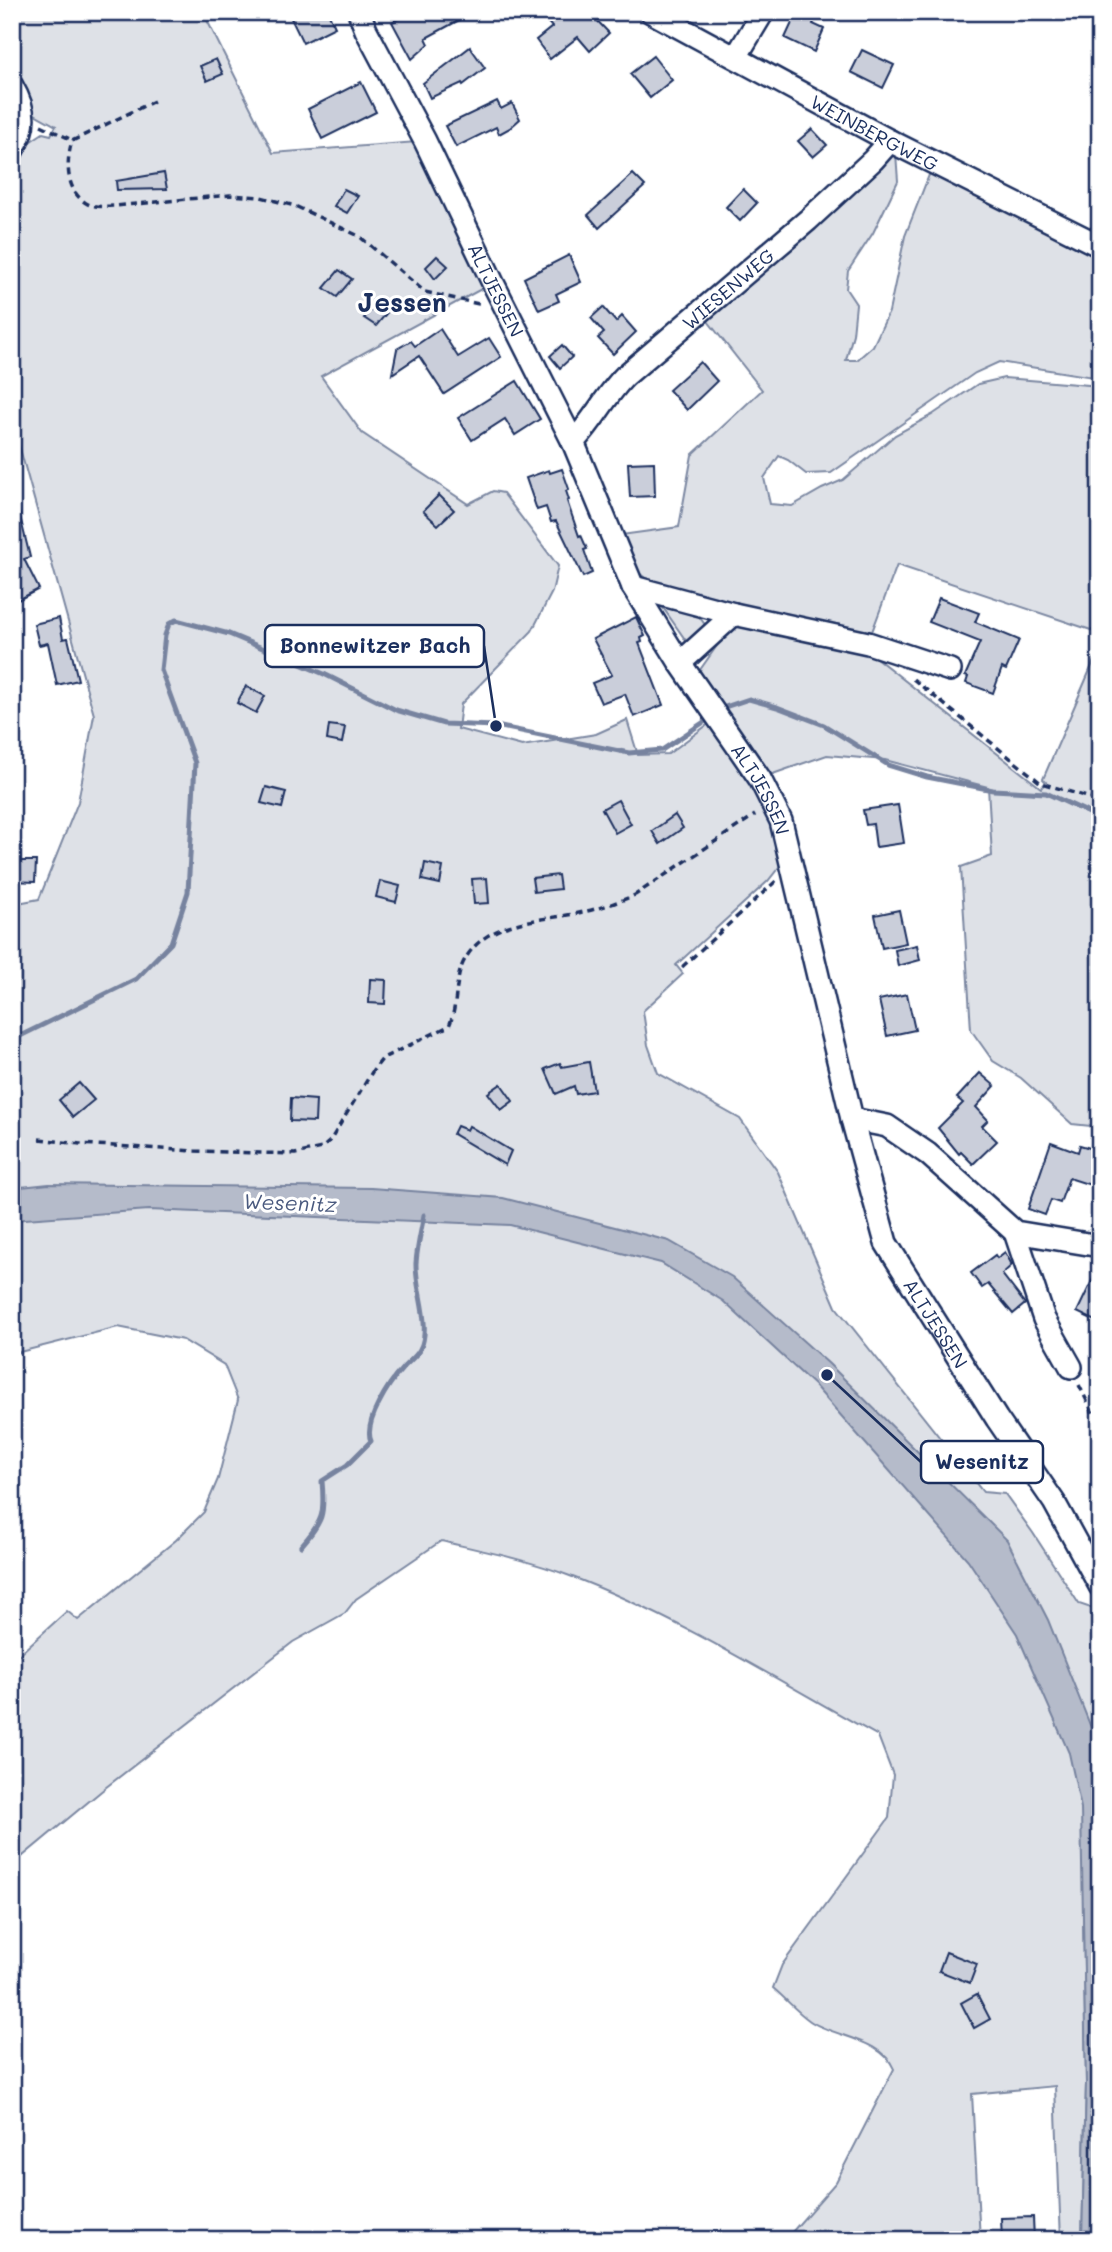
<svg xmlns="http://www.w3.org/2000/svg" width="1112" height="2252" viewBox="0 0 1112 2252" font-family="Mali,sans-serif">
<rect width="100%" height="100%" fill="#fff"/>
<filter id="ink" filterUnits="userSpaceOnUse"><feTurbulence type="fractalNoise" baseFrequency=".0143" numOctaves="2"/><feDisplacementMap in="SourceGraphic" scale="14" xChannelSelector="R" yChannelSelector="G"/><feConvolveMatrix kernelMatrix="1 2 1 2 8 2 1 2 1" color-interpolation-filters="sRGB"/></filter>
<g filter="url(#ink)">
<g fill="#dee1e7" stroke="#7c88a2" stroke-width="2">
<path d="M 12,12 L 203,12 L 273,153 L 417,142 L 485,287 L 321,376 L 362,433 L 468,504 L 493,491 L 503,493 L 558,566 L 552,592 L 532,631 L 461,704 L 458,729 L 522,746 L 596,734 L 627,720 L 638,755 L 668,754 L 710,723 L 750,781 L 770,823 L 783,862 L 768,881 L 676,965 L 683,974 L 643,1011 L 648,1045 L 658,1073 L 740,1119 L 778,1172 L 836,1307 L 983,1492 L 1005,1494 L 1033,1533 L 1079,1604 L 1100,1611 L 1100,1916 L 1083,1909 L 1086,2083 L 1082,2240 L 1061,2240 L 1055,2086 L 972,2094 L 980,2240 L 785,2240 L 836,2182 L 894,2069 C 882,2039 834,2037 810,2021 C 797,2012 785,1998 773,1988 L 782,1965 L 889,1818 L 893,1775 L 878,1736 C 777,1680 678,1617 570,1576 C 529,1560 484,1551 441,1541 L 356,1599 L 345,1613 L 293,1642 L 105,1788 L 12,1865 L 12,1661 L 67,1611 L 78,1620 L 176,1540 L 204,1512 L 218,1479 L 238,1400 L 224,1365 L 183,1340 L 118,1327 L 12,1354 L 12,904 L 39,899 L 78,802 L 94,715 L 12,420 L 12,162 L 28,143 L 43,133 L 51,135 L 56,126 L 33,113 L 12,73 Z"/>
<path d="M 896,153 L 898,181 L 873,233 L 848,271 L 846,289 L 856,304 L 853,334 L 846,360 L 857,360 L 873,346 L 889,312 L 905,236 L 931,170 L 1100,254 L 1100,378 L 999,362 L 975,373 L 831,473 L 806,474 L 788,460 L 779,456 L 764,478 L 770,504 L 792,506 L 822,489 L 843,480 L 895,435 L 932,415 L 978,384 L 1004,378 L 1100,386 L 1100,633 L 897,565 L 870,637 L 651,583 L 638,572 L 621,535 L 679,527 L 692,455 L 762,390 L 704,316 L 881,161 Z"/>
<path d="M 657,599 L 692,607 L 709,630 L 689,645 Z"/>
<path d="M 735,620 L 866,650 L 1041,788 L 1046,782 L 1043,779 L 1100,647 L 1100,1127 L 1072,1124 L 1021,1078 L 993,1061 L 971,1030 L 961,867 L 992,856 L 988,787 L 885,760 L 827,755 L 767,776 L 695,677 Z"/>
</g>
<path fill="#b5bbca" stroke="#77839f" stroke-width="2" d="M 49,1184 L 371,1188 L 503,1198 L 669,1241 L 732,1277 L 829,1364 L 1007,1540 L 1048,1620 L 1100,1750 L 1100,2240 L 1082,2240 L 1086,2083 L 1081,1808 L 1069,1753 L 1017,1634 L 968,1560 L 815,1386 L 723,1301 L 661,1263 L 510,1225 L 149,1210 L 12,1220 L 12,1188 Z"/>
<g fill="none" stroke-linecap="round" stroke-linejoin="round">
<g stroke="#77839f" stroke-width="5">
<path d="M 718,712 L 725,707 L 749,699 L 777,707 L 824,725 L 888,765 L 927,777 L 993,790 L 1046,793 L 1100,818"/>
<path d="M 12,1040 L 136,979 L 171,943 L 188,892 L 195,763 L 161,670 L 165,635 L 169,624 L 176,620 L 229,634 L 324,674 L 396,710 L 444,724 L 496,726 L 629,753 L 662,750 L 710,718"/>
<path d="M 301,1546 C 323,1521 325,1515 322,1481 L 347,1465 L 371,1441 C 363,1423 389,1383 402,1369 C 407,1363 416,1357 420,1349 C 432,1327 415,1289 416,1263 C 417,1247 421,1231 424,1215"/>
</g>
</g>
<g fill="#caceda" stroke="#1b2f5e" stroke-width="2">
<path d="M 288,12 L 328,12 L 335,27 L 303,43 Z"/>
<path d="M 412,12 L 474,12 L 426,38 L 429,44 L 412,59 L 392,22 Z"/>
<path d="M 539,12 L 589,12 L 609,33 L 590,51 L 578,37 L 550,59 L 536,40 L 552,27 Z"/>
<path d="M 797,12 L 818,12 L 813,24 L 824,29 L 814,52 L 785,38 Z"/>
<path d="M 470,47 L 485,68 L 463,85 L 462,83 L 430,98 L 423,83 Z"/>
<path d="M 862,50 L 894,65 L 883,88 L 851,72 Z"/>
<path d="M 653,56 L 672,80 L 650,98 L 630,74 Z"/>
<path d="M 216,59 L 223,74 L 207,81 L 200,66 Z"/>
<path d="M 361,82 L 376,112 L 322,139 L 308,109 Z"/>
<path d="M 497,101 L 501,109 L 512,103 L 520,119 L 510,128 L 499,134 L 496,127 L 456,147 L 445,126 Z"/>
<path d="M 812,129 L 827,145 L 813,157 L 798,141 Z"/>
<path d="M 164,173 L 167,189 L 117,190 L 116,181 Z"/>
<path d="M 633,174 L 645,186 L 599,228 L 588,215 Z"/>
<path d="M 344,189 L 358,196 L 347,213 L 334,206 Z"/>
<path d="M 743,189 L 757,203 L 740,221 L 726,207 Z"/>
<path d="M 569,255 L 581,282 L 556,294 L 559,301 L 539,310 L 524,278 Z"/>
<path d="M 437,256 L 448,266 L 435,279 L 426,267 Z"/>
<path d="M 339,270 L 352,279 L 337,297 L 324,288 Z"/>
<path d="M 379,301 L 390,309 L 376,326 L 364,318 Z"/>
<path d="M 603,307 L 616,322 L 622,316 L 636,332 L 613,354 L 598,338 L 604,333 L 591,318 Z"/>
<path d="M 440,329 L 458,357 L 489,338 L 501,357 L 444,394 L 419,356 L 392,374 L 397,349 L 411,341 L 415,346 Z"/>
<path d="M 562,345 L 572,357 L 560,368 L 550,356 Z"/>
<path d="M 700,362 L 717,381 L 687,410 L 669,390 Z"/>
<path d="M 517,381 L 540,419 L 515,435 L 505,419 L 472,440 L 458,418 Z"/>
<path d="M 654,462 L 655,496 L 630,497 L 628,463 Z"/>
<path d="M 562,469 L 569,489 L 566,491 L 569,500 L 567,501 L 579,536 L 581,535 L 587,549 L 584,550 L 592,573 L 583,577 L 556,521 L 551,522 L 546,507 L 537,510 L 526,478 L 549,470 L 550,473 Z"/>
<path d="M 439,495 L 454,510 L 438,525 L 423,511 Z"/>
<path d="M 12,508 L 18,508 L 30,557 L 24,559 L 39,589 L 18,600 L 12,578 Z"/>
<path d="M 939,598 L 979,613 L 975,622 L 1019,640 L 1006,670 L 1002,668 L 993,693 L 966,683 L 968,677 L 965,676 L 980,642 L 929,622 Z"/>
<path d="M 636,617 L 645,636 L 641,638 L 642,642 L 639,643 L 663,705 L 634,717 L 625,694 L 601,703 L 592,683 L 612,675 L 593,639 Z"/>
<path d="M 59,618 L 63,639 L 68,638 L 78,680 L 57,685 L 48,643 L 39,645 L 34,624 Z"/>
<path d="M 246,686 L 265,696 L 256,713 L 237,703 Z"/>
<path d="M 329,725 L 345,727 L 342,743 L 327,740 Z"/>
<path d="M 266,787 L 286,792 L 282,808 L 261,803 Z"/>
<path d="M 618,800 L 631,824 L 615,833 L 602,809 Z"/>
<path d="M 898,805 L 904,843 L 876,847 L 873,824 L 866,825 L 863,810 Z"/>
<path d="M 675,815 L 683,828 L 660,844 L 652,831 Z"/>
<path d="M 12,861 L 36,861 L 35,882 L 12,881 Z"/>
<path d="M 425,863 L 443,867 L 440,884 L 422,880 Z"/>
<path d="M 558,875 L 560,889 L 534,892 L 532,878 Z"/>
<path d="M 487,878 L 489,903 L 474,904 L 472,879 Z"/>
<path d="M 380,881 L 400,886 L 396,902 L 376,897 Z"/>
<path d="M 899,910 L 906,943 L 882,948 L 875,915 Z"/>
<path d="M 917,945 L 920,960 L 898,966 L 895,950 Z"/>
<path d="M 370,979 L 386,980 L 385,1004 L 369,1003 Z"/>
<path d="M 907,994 L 915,1030 L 887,1036 L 879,1000 Z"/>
<path d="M 589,1062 L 594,1091 L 576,1094 L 574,1086 L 556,1094 L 545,1069 L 560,1063 L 562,1067 Z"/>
<path d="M 980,1073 L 995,1086 L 976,1107 L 988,1120 L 982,1126 L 997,1141 L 973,1164 L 961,1152 L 959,1154 L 938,1128 L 963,1103 L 957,1098 Z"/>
<path d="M 79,1083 L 94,1100 L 73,1117 L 59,1100 Z"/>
<path d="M 501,1084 L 513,1101 L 501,1110 L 488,1093 Z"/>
<path d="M 291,1098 L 316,1100 L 315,1122 L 290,1121 Z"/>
<path d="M 457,1126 L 467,1130 L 469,1126 L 511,1151 L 505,1165 L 453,1134 Z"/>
<path d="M 1051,1142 L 1078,1152 L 1080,1145 L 1100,1151 L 1100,1188 L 1069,1178 L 1060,1203 L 1051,1200 L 1045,1215 L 1028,1209 Z"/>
<path d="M 1005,1252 L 1012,1265 L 1002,1274 L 1025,1304 L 1013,1314 L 988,1284 L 982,1288 L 971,1273 L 995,1255 L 997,1258 Z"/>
<path d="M 1100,1264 L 1100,1323 L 1077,1312 Z"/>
<path d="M 946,1952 L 977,1964 L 970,1983 L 939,1971 Z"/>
<path d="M 977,1994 L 990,2019 L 974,2028 L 961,2003 Z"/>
<path d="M 1033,2217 L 1034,2240 L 1002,2240 L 1001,2218 Z"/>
</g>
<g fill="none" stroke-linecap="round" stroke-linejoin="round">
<defs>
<g id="minor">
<path id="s1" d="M 359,12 L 366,30 L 425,141 L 493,283 L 573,442 L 633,587 L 680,663 L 760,779 L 781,821 L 852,1119 L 886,1243 L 997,1419 L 1054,1502 L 1100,1586"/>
<path id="s2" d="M 651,12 L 890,141 L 1100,246"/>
<path d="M 736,57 L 763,12"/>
<path d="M 12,86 C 26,110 27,127 12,151"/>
<path id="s3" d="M 573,442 C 593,422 605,396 625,376 L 808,220 L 873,160 L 890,141"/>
<path d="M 633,587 L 734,614 L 868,643 L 950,670"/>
<path d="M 680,663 L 734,614"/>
<path d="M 852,1119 L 887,1126 L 928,1154 L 1015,1232 L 1100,1246"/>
<path d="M 1015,1232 L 1044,1319 L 1071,1367"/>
</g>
</defs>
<use href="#minor" stroke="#1b2f5e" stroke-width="26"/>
<g stroke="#1b2f5e" stroke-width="3.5" stroke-dasharray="7 5" stroke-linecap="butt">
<path d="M 154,101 L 72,141 C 66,161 65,190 86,203 C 94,208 106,206 115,206 L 230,195 L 261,197 L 295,206 L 359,236 L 425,292 L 483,305"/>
<path d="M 41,125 L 72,140"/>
<path d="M 913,679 L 1041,783 L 1100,801"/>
<path d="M 682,967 L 776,881"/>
<path d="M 39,1139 L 80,1144 L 195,1151 L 295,1154 L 322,1148 L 330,1141 L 372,1072 L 383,1058 L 449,1026 C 458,1006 454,983 463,963 C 486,917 542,922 583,912 C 601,908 618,902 635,895 L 755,815"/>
<path d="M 1079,1385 L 1093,1413 L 1100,1418"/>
</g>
<use href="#minor" stroke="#fff" stroke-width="21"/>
</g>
</g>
<g text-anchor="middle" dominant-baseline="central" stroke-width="6" stroke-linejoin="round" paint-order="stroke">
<g font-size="19" fill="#1b2f5e" stroke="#fff">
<text stroke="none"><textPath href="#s2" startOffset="254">WEINBERGWEG</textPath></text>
<text stroke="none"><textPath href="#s3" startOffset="219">WIESENWEG</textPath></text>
<text stroke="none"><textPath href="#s1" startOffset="310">ALTJESSEN</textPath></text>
<text stroke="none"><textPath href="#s1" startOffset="877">ALTJESSEN</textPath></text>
<text stroke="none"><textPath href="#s1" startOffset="1444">ALTJESSEN</textPath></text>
</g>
<g font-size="21" font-style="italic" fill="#49597e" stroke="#fff">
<text transform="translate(290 1202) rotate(2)">Wesenitz</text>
</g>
<g font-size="26" font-weight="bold" fill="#1b2f5e" stroke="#fff">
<text x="402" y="302">Jessen</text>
</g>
</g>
<path fill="none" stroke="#1b2f5e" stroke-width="2.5" d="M496 726L484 646M827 1375L921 1462"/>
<g fill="#1b2f5e" stroke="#fff" stroke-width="2.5">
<circle cx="496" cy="726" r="7"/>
<circle cx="827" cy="1375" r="7"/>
</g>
<g fill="#fff" stroke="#1b2f5e" stroke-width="2.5">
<rect x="265" y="625" width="219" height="42" rx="7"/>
<rect x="921" y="1441" width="122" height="42" rx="7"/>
</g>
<g font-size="21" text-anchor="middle" font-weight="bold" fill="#1b2f5e">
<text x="375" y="653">Bonnewitzer Bach</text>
<text x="982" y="1469">Wesenitz</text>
</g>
<rect width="1112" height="2252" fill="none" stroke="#fff" stroke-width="42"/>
<rect x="21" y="21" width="1070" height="2210" fill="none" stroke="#1b2f5e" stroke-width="2.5" filter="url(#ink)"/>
</svg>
